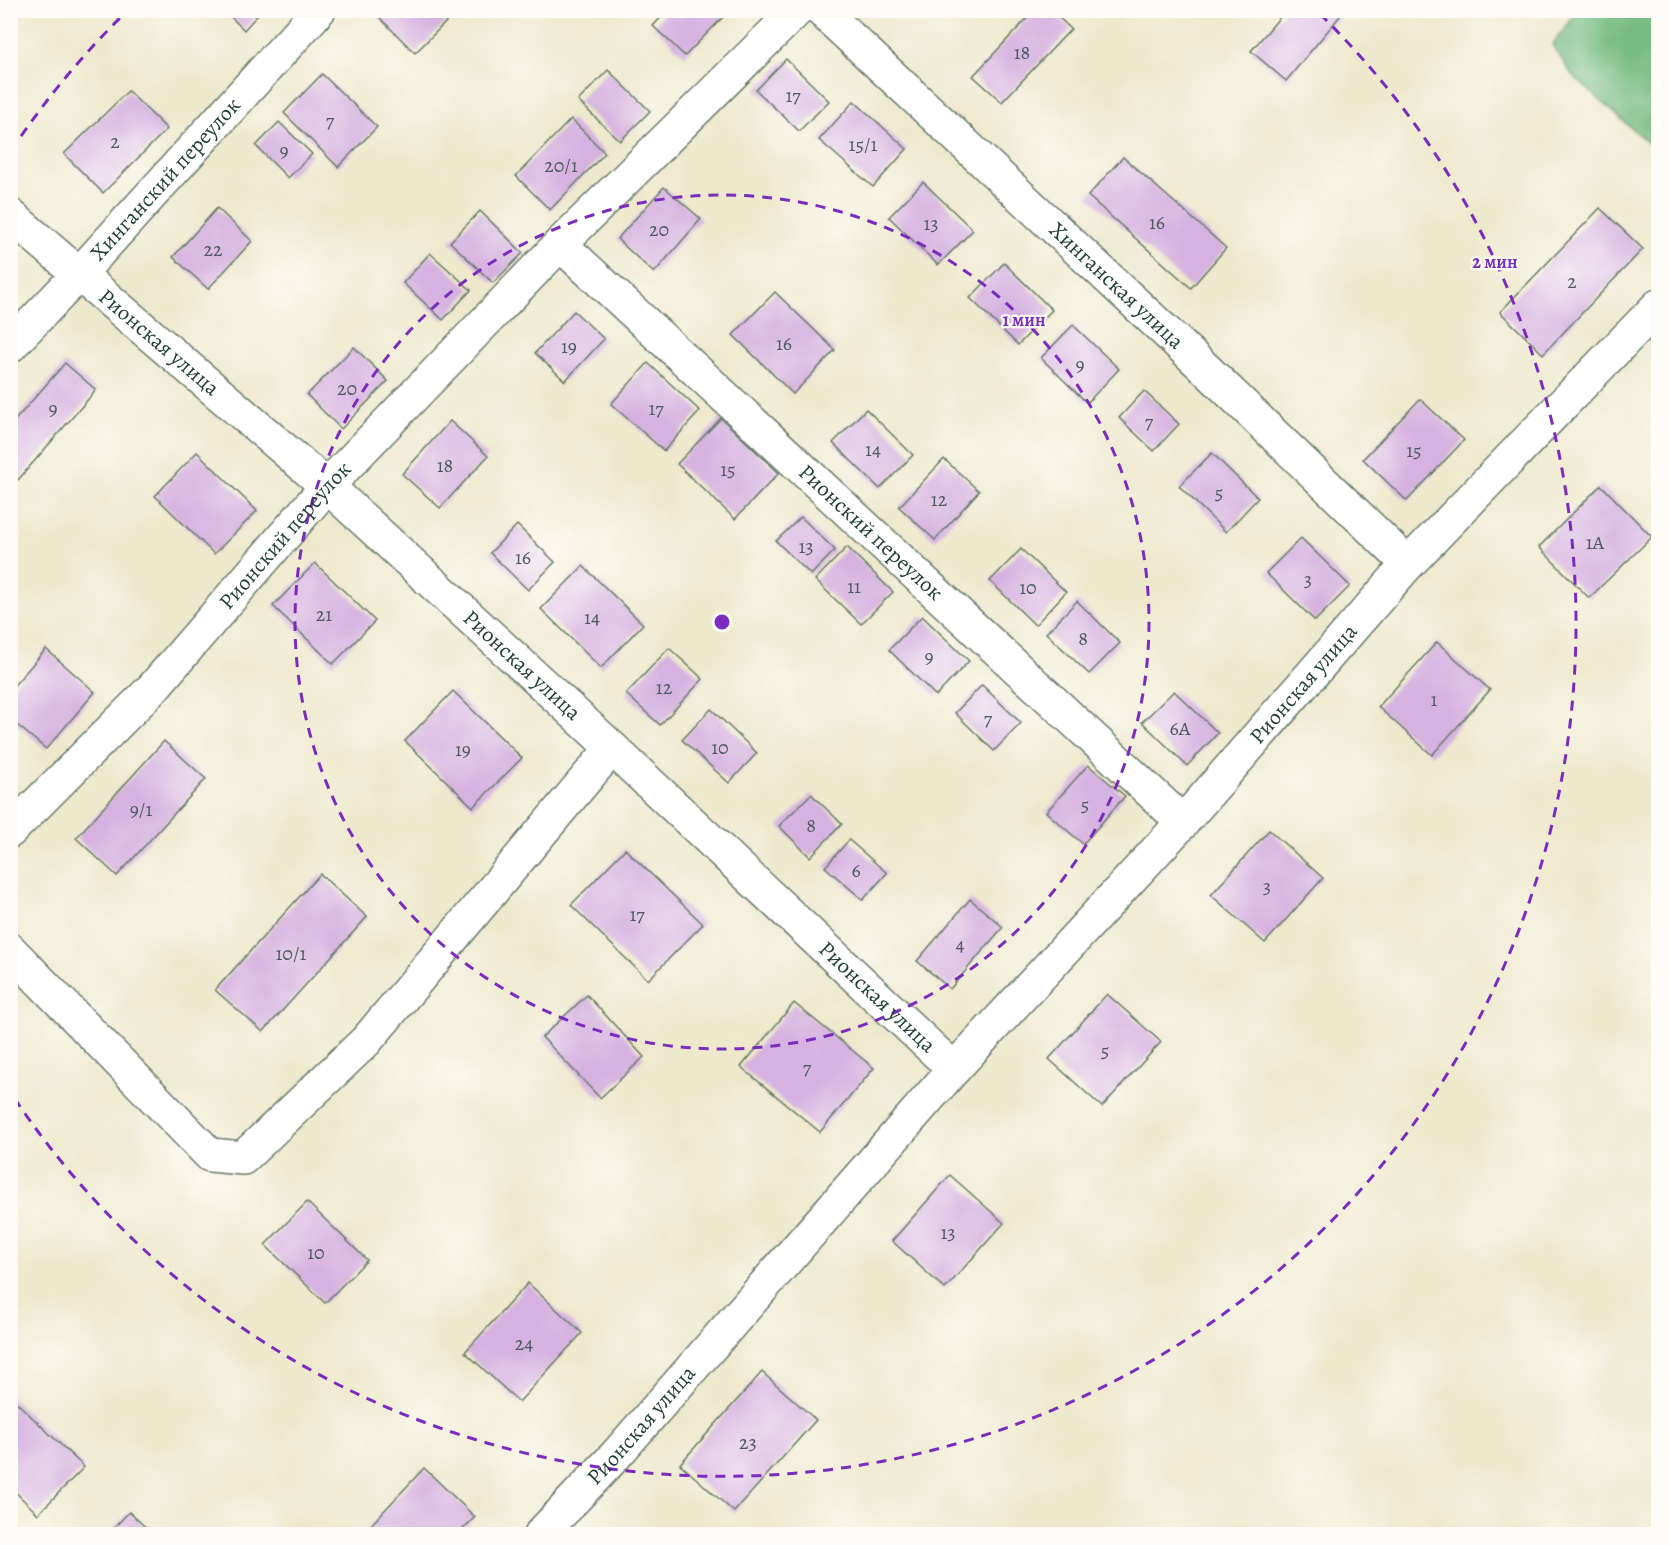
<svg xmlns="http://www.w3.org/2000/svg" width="1669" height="1545" viewBox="0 0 1669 1545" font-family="Alegreya,serif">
<rect width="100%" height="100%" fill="#fdfcf7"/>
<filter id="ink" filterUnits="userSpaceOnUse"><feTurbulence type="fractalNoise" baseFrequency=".0167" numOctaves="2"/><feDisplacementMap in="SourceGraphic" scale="12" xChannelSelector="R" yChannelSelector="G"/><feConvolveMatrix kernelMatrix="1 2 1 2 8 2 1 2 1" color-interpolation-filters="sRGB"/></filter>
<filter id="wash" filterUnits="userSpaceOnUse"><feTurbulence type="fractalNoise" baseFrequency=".008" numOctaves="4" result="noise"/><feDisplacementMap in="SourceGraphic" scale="24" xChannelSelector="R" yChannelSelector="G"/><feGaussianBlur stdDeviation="1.35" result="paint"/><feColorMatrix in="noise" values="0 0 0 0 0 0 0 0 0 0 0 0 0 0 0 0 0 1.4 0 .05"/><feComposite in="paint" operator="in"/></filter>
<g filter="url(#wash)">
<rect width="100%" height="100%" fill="#eee8cc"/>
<path fill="#77bc80" stroke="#4b7c5a" stroke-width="1.5" d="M 1578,11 L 1658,11 L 1658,152 L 1572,75 L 1552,45 Z"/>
<g id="blocks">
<g fill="#d5b2e0">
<path d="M 224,10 L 262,10 L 244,30 Z"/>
<path d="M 372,10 L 434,10 L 446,22 L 415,53 Z"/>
<path d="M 668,10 L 725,10 L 727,13 L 685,56 L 653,26 Z"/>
<path d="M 1035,10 L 1051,10 L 1071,29 L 1002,102 L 973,76 Z"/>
<path d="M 1286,10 L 1345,10 L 1286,81 L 1251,51 Z"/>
<path d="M 786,59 L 829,101 L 799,131 L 756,90 Z"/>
<path d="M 608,70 L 650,111 L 620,141 L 578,101 Z"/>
<path d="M 322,74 L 377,127 L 338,167 L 284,113 Z"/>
<path d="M 128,91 L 167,129 L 103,193 L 64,154 Z"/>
<path d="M 854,101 L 907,149 L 873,187 L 819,140 Z"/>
<path d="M 571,119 L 605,153 L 550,210 L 516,176 Z"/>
<path d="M 279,122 L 312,154 L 288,178 L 256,146 Z"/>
<path d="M 1123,157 L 1226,248 L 1191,288 L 1088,196 Z"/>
<path d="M 923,182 L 973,230 L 938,265 L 889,217 Z"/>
<path d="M 664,187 L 701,219 L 654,273 L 617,239 Z"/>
<path d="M 217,208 L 252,241 L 208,289 L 173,257 Z"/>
<path d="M 1600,208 L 1643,249 L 1543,354 L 1500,312 Z"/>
<path d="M 480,211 L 523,253 L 493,283 L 450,242 Z"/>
<path d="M 430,253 L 471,290 L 443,320 L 403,283 Z"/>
<path d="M 1004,263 L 1052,310 L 1018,345 L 970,298 Z"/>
<path d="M 775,292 L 835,350 L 793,394 L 733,335 Z"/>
<path d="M 574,311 L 604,339 L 565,381 L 535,353 Z"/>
<path d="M 1073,325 L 1119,369 L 1087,403 L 1041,358 Z"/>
<path d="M 354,347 L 388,381 L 341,429 L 307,395 Z"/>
<path d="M 65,363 L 96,390 L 18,480 L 10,473 L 10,426 Z"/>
<path d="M 648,363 L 700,411 L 664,451 L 611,404 Z"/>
<path d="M 1144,391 L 1179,424 L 1154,451 L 1119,418 Z"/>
<path d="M 1420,399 L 1464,440 L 1407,501 L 1363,459 Z"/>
<path d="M 866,409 L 913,455 L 880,489 L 833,443 Z"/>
<path d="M 721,418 L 779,473 L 735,519 L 677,464 Z"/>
<path d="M 450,421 L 488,456 L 440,508 L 402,474 Z"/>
<path d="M 197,452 L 257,511 L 214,554 L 155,496 Z"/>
<path d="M 1212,453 L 1258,498 L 1226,532 L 1179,486 Z"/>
<path d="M 944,459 L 979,491 L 935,540 L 899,507 Z"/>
<path d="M 1601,485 L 1652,537 L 1589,598 L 1539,547 Z"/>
<path d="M 801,517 L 835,550 L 811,575 L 776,541 Z"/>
<path d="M 517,525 L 555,562 L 528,590 L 490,553 Z"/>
<path d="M 1301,538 L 1350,586 L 1315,621 L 1266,573 Z"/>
<path d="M 847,547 L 893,592 L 861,624 L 815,580 Z"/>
<path d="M 1021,549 L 1066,592 L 1035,625 L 990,581 Z"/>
<path d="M 315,563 L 375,621 L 333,664 L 273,606 Z"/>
<path d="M 583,566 L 643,624 L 601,668 L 541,609 Z"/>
<path d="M 1077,601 L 1120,643 L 1089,674 L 1046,633 Z"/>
<path d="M 922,616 L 969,661 L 936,696 L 889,650 Z"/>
<path d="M 1437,642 L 1490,690 L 1432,755 L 1378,707 Z"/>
<path d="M 669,648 L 703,679 L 660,725 L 626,694 Z"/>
<path d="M 46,649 L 95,692 L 46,749 L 10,719 L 10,690 Z"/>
<path d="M 982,685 L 1021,723 L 994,751 L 955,713 Z"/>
<path d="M 453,691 L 522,758 L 473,807 L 405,741 Z"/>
<path d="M 1174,691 L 1218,733 L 1187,766 L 1142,722 Z"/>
<path d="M 711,709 L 757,753 L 729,783 L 682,740 Z"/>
<path d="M 164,741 L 206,779 L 117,876 L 76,838 Z"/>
<path d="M 1088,765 L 1125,796 L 1083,844 L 1046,812 Z"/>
<path d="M 811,794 L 842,824 L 810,857 L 779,826 Z"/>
<path d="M 1269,830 L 1323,878 L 1265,943 L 1211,895 Z"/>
<path d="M 849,840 L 887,873 L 863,900 L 825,867 Z"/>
<path d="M 625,849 L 703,924 L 648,980 L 571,905 Z"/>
<path d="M 320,874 L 367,917 L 263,1032 L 215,990 Z"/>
<path d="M 970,899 L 1003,927 L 950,989 L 917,961 Z"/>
<path d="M 1107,994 L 1161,1042 L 1102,1107 L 1049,1059 Z"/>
<path d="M 587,995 L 644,1057 L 600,1098 L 542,1037 Z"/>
<path d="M 794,1003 L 874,1068 L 820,1132 L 741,1067 Z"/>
<path d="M 950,1175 L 1004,1223 L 945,1289 L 892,1241 Z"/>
<path d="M 307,1202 L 367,1260 L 325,1303 L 265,1245 Z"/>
<path d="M 528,1283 L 582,1333 L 519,1402 L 465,1352 Z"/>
<path d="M 762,1372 L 816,1420 L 734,1512 L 680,1464 Z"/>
<path d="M 10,1396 L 84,1467 L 38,1514 L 10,1487 Z"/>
<path d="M 424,1468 L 475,1517 L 458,1534 L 377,1534 L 369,1527 Z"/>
<path d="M 129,1512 L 153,1534 L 108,1534 Z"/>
</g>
</g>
</g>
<g filter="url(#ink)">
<use href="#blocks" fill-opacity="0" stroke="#677969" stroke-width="1.5"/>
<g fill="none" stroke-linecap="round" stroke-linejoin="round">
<defs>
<g id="minor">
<path id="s1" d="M 821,10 L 1209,372 L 1408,564"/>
<path id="s2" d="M 10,215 L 327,486 L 612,748 L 954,1069"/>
<path id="s3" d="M 560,244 L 1183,822"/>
<path id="s4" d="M 10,346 L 80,273 L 319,10"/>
<path id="s5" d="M 10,831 L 152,689 L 327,486 L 560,244 L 797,10"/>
<path d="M 10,950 L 210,1155 L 243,1158 L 366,1041 L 612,748"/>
<path id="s6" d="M 541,1534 L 615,1456 L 954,1069 L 1183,822 L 1408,564 L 1658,306"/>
</g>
</defs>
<use href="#minor" stroke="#677969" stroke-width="36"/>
<use href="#minor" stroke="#fff" stroke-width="33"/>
</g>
</g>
<g fill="none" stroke="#7b2cbf" stroke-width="3" stroke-dasharray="10 8">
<circle cx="722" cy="622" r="427"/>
<path d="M11 151A853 853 0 0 1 124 14M1320 14A853 853 0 1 1 11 1093"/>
</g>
<g text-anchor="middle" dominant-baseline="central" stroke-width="4.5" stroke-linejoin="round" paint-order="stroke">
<g font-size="20" fill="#4c5a5f">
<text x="1022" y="52">18</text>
<text x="793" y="95">17</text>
<text x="330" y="120">7</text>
<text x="115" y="141">2</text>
<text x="863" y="144">15/1</text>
<text x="284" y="150">9</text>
<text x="561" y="165">20/1</text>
<text x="1157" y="222">16</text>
<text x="931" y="223">13</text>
<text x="659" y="229">20</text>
<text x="213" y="249">22</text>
<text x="1572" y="281">2</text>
<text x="784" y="343">16</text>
<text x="569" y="346">19</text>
<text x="1080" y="364">9</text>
<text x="347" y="388">20</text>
<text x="53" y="408">9</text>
<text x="656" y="408">17</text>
<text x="1149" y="421">7</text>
<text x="873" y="449">14</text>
<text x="1414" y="450">15</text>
<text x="445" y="465">18</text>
<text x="728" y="469">15</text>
<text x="1219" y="492">5</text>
<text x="939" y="499">12</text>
<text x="1595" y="542">1А</text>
<text x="806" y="546">13</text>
<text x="523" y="557">16</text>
<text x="1308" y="579">3</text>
<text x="854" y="586">11</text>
<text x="1028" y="587">10</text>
<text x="324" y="614">21</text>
<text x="592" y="617">14</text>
<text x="1083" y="638">8</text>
<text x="929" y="656">9</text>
<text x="664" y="687">12</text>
<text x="1434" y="699">1</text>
<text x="988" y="718">7</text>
<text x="1180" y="728">6А</text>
<text x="720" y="747">10</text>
<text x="463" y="749">19</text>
<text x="1085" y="804">5</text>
<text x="141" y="809">9/1</text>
<text x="811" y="825">8</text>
<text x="856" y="870">6</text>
<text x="1267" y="886">3</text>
<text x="637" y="914">17</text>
<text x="960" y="944">4</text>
<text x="291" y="953">10/1</text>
<text x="1105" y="1050">5</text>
<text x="807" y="1067">7</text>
<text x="948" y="1232">13</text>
<text x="316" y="1252">10</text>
<text x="524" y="1343">24</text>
<text x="748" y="1442">23</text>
</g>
<g font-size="22" fill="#1f3d34" stroke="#fdfcf7">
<text stroke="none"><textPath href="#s4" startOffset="228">Хинганский переулок</textPath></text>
<text stroke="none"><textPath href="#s1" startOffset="404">Хинганская улица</textPath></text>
<text stroke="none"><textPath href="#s2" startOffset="196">Рионская улица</textPath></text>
<text stroke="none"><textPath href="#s3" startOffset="424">Рионский переулок</textPath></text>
<text stroke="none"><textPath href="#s5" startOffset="404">Рионский переулок</textPath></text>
<text stroke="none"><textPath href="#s2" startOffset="682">Рионская улица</textPath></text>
<text stroke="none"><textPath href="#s6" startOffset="1142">Рионская улица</textPath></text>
<text stroke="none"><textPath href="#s2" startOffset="1168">Рионская улица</textPath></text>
<text stroke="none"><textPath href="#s6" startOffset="148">Рионская улица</textPath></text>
</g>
</g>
<circle cx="722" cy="622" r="9" fill="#7b2cbf" stroke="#fdfcf7" stroke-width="3"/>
<g font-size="18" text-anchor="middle" font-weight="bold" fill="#7b2cbf" stroke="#fdfcf7" stroke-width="4.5" stroke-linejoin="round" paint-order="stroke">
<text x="1495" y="268">2 мин</text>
<text x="1024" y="326">1 мин</text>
</g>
<rect width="1669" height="1545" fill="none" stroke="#fdfcf7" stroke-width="36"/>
</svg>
